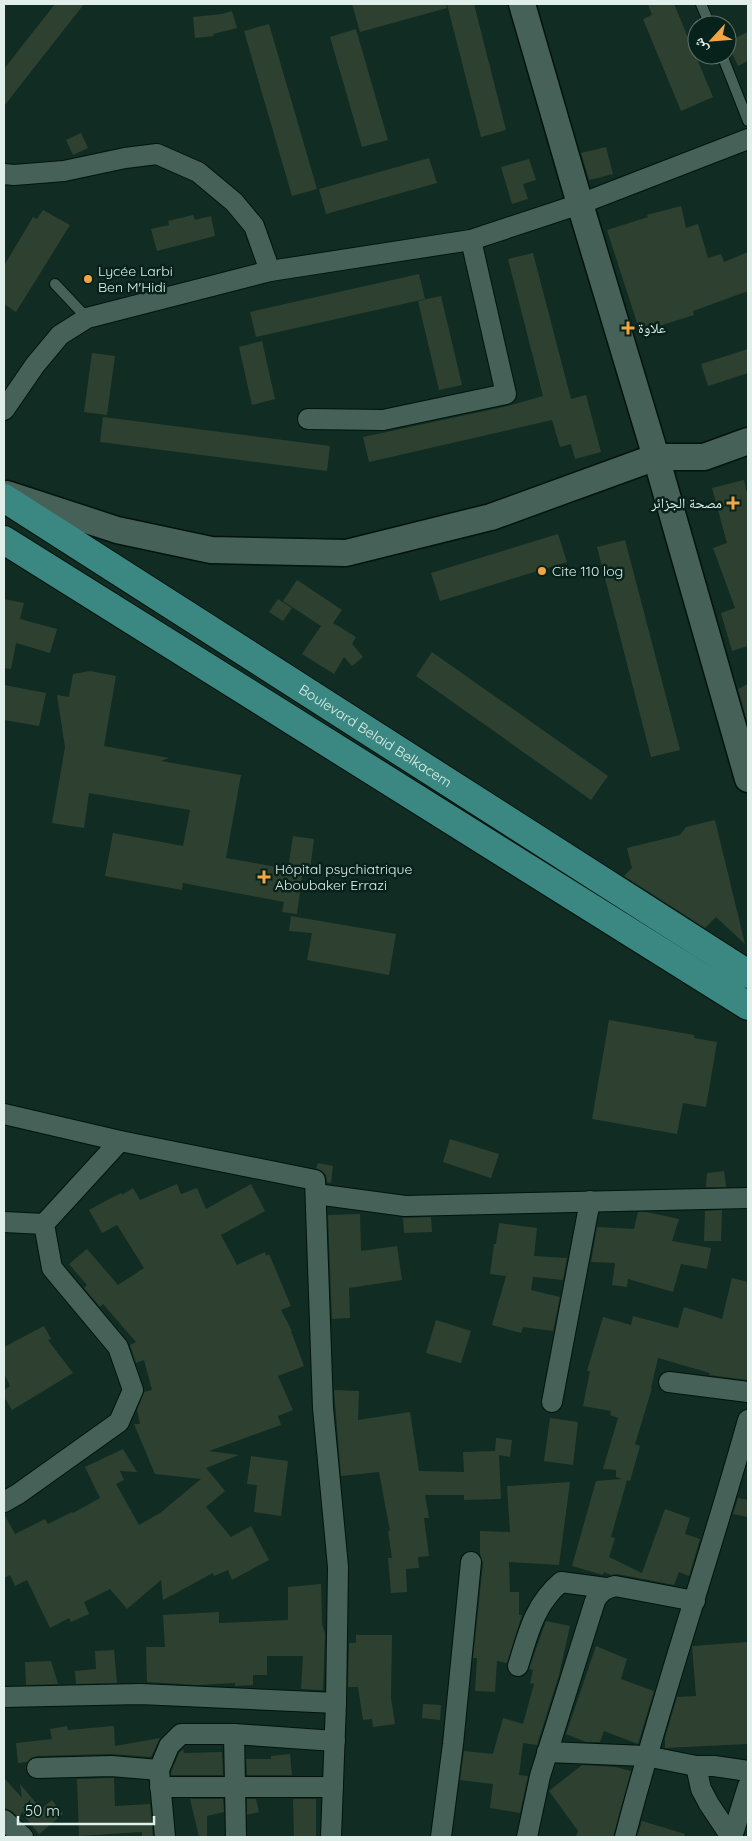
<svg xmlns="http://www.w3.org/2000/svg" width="752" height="1841" viewBox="0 0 752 1841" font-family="Quicksand,'Noto Naskh Arabic',sans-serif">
<rect width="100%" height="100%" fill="#112c23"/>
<g fill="#2e4131">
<path d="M 55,4 L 84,4 L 4,106 L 4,69 Z"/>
<path d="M 352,4 L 446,4 L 447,8 L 360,32 Z"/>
<path d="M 447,4 L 474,4 L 506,130 L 481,137 Z"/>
<path d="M 648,4 L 674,4 L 713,97 L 681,111 L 643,19 L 652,15 Z"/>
<path d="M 232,11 L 237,28 L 213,34 L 214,36 L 195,38 L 193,17 L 222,14 Z"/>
<path d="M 269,24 L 317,189 L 292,196 L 244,31 Z"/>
<path d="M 356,29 L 388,140 L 362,147 L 330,37 Z"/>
<path d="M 748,32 L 748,61 L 738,66 L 727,42 Z"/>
<path d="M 81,133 L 88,148 L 73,155 L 66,140 Z"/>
<path d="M 606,147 L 613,174 L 589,180 L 581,153 Z"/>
<path d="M 429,158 L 437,183 L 326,214 L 319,189 Z"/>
<path d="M 529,159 L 536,180 L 523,184 L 528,199 L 512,204 L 501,167 Z"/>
<path d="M 681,206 L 686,228 L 698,224 L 708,258 L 721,254 L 724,262 L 748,252 L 748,291 L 693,311 L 694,315 L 640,332 L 607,230 L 648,217 L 647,215 Z"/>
<path d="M 43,210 L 70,225 L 16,312 L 4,304 L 4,266 L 33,217 L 37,219 Z"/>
<path d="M 193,215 L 195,220 L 211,216 L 215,236 L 157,251 L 151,229 L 169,225 L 168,221 Z"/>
<path d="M 533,253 L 571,399 L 586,395 L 601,452 L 575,459 L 571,444 L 560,447 L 552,420 L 369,462 L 363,437 L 508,406 L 543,396 L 508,259 Z"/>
<path d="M 419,274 L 425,299 L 256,337 L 250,312 Z"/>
<path d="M 441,296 L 462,385 L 439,390 L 418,301 Z"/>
<path d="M 262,341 L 275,399 L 252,405 L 239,347 Z"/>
<path d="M 748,349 L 748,373 L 708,386 L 701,364 Z"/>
<path d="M 92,353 L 115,356 L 107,415 L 84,412 Z"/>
<path d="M 103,417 L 330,446 L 327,471 L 100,442 Z"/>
<path d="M 744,480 L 748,497 L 748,646 L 732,651 L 721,613 L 735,608 L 713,548 L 727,543 L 712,488 Z"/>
<path d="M 558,534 L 567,562 L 440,601 L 431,573 Z"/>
<path d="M 625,540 L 680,750 L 651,757 L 597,547 Z"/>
<path d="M 297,580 L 342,610 L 333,623 L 356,637 L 352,644 L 363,657 L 352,666 L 344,657 L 334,674 L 302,654 L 321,626 L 283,601 Z"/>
<path d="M 4,599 L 24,603 L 20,619 L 57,629 L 50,653 L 16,643 L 11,669 L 4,668 Z"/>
<path d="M 278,599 L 292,608 L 283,621 L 269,612 Z"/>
<path d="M 432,652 L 608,776 L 591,800 L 416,676 Z"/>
<path d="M 90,671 L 116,676 L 104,746 L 169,758 L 161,761 L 241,775 L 226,858 L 288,869 L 293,836 L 314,839 L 310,870 L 303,869 L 297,914 L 282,912 L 284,902 L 183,883 L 182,890 L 105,876 L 113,833 L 183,846 L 190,810 L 89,793 L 84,828 L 52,823 L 65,747 L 57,695 L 69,697 L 73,674 Z"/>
<path d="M 748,684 L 748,725 L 738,689 Z"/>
<path d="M 4,685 L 46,693 L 39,726 L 4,720 Z"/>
<path d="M 715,820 L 745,944 L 716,917 L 705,928 L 624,876 L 632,868 L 627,848 L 680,835 L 686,827 Z"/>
<path d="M 291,916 L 396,934 L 389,975 L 307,960 L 312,933 L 289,931 Z"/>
<path d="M 609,1020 L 694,1035 L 694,1038 L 717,1042 L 706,1107 L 683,1103 L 677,1134 L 592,1119 Z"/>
<path d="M 450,1139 L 499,1154 L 491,1178 L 443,1162 Z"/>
<path d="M 318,1163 L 333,1166 L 331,1183 L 327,1182 L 326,1175 L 322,1171 L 316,1168 Z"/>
<path d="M 724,1171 L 726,1187 L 706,1187 L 707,1173 Z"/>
<path d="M 177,1184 L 181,1194 L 197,1188 L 206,1209 L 251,1184 L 265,1211 L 221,1235 L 237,1265 L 265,1252 L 266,1256 L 269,1254 L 291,1306 L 281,1310 L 292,1331 L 291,1331 L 304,1366 L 278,1376 L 293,1410 L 278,1416 L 281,1425 L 209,1451 L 239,1455 L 206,1468 L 225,1491 L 206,1507 L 231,1537 L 251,1526 L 269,1560 L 232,1580 L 228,1570 L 214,1576 L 213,1573 L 163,1600 L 161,1580 L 127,1609 L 110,1589 L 84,1602 L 89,1614 L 71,1622 L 69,1618 L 50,1628 L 27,1580 L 15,1586 L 10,1575 L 4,1578 L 4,1514 L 15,1534 L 45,1519 L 48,1524 L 72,1512 L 73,1513 L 100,1498 L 85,1467 L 123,1449 L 137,1472 L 120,1471 L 124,1480 L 116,1484 L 139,1525 L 160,1513 L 201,1479 L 155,1474 L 134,1424 L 140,1424 L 137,1410 L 144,1392 L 152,1390 L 144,1360 L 136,1363 L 130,1345 L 136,1342 L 103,1304 L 100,1307 L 84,1288 L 87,1285 L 69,1264 L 87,1249 L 118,1285 L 144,1268 L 117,1225 L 102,1233 L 89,1210 L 113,1197 L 122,1193 L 122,1195 L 133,1188 L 140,1200 Z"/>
<path d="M 722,1210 L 721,1241 L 704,1241 L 705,1211 Z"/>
<path d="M 638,1212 L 646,1212 L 679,1219 L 672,1241 L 711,1248 L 707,1269 L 681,1264 L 673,1292 L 628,1279 L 627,1287 L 612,1285 L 615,1263 L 591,1262 L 597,1227 L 634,1229 Z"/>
<path d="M 360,1214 L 361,1251 L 397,1246 L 402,1280 L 349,1288 L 350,1318 L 332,1319 L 328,1215 Z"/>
<path d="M 431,1217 L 432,1232 L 404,1233 L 403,1218 Z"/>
<path d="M 499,1223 L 537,1228 L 534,1256 L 567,1258 L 563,1280 L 533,1277 L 531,1290 L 560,1297 L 553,1331 L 523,1327 L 521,1333 L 492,1325 L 506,1276 L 490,1274 L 494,1244 L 496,1244 Z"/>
<path d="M 732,1278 L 748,1282 L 748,1380 L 709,1375 L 710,1373 L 658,1358 L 651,1388 L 652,1388 L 635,1444 L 640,1446 L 630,1481 L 627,1480 L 611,1537 L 615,1538 L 609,1557 L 642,1573 L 665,1509 L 690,1518 L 685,1534 L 700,1539 L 689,1576 L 679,1572 L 674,1585 L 617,1574 L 611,1575 L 604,1572 L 603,1575 L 572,1566 L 596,1481 L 622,1479 L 616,1477 L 616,1470 L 603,1469 L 618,1418 L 610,1415 L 611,1411 L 583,1406 L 590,1371 L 587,1371 L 603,1317 L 631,1325 L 633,1316 L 678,1328 L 684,1307 L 722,1319 Z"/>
<path d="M 436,1320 L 471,1331 L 461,1363 L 426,1353 Z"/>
<path d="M 44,1326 L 51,1339 L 48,1340 L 73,1373 L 12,1410 L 4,1397 L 4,1390 L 10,1386 L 4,1373 L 4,1347 Z"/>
<path d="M 334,1390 L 359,1391 L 358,1420 L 410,1412 L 419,1471 L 464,1472 L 463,1452 L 495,1451 L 496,1438 L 512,1440 L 510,1457 L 499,1455 L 501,1499 L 464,1500 L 464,1495 L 425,1495 L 429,1518 L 424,1518 L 429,1556 L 418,1557 L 419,1568 L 406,1569 L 407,1592 L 391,1593 L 388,1558 L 392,1558 L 388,1531 L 390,1531 L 379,1472 L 341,1476 Z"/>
<path d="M 550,1418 L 578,1422 L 573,1465 L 544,1461 Z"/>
<path d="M 251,1456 L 288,1461 L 281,1516 L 254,1512 L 257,1485 L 247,1484 Z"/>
<path d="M 570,1482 L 559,1565 L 509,1562 L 510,1592 L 519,1592 L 519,1615 L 522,1615 L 507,1663 L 497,1661 L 495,1692 L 475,1691 L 477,1658 L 473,1658 L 483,1563 L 480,1554 L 480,1531 L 510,1532 L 507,1486 Z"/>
<path d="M 738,1498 L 748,1500 L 748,1517 L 733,1514 Z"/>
<path d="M 321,1584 L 322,1624 L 325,1634 L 323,1690 L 301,1689 L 303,1656 L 267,1656 L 267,1675 L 253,1675 L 253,1685 L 235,1686 L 235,1683 L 197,1685 L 147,1682 L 146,1647 L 165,1647 L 163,1615 L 219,1612 L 219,1623 L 288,1620 L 288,1587 Z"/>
<path d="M 546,1621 L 570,1626 L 559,1675 L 537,1745 L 523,1743 L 519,1775 L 528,1776 L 520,1813 L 490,1808 L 493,1784 L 460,1780 L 464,1751 L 493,1754 L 503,1718 L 523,1724 L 534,1684 L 530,1683 L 533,1670 L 529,1669 Z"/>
<path d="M 356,1635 L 392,1635 L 391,1698 L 395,1724 L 373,1727 L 372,1719 L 363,1720 L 358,1687 L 348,1687 L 349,1643 L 356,1643 Z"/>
<path d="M 748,1642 L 748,1744 L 665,1748 L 665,1738 L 677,1697 L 696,1696 L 692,1646 Z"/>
<path d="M 596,1646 L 627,1659 L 621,1679 L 654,1691 L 638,1744 L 604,1731 L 600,1742 L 586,1742 L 566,1734 Z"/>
<path d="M 114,1650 L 117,1683 L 76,1684 L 75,1671 L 96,1669 L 95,1651 Z"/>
<path d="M 51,1661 L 58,1684 L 26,1685 L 25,1662 Z"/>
<path d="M 423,1704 L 441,1705 L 440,1720 L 422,1718 Z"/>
<path d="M 67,1726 L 68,1730 L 114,1726 L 115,1746 L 160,1738 L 151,1757 L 111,1754 L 37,1756 L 31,1758 L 27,1762 L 18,1763 L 16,1743 L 52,1739 L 50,1729 Z"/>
<path d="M 183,1749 L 184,1753 L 222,1752 L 223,1775 L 171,1775 L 171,1772 L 179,1753 Z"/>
<path d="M 290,1754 L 292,1775 L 247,1775 L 246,1759 L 271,1759 L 271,1756 Z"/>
<path d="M 582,1765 L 615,1767 L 631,1771 L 613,1837 L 576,1837 L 578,1831 L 549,1791 Z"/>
<path d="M 4,1778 L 22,1798 L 20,1784 L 41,1809 L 52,1800 L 63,1814 L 39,1834 L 24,1816 L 23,1811 L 19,1818 L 12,1811 L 4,1808 Z"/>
<path d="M 114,1778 L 115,1806 L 150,1804 L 153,1837 L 142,1837 L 142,1832 L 79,1836 L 77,1779 Z"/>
<path d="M 190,1799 L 223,1799 L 224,1812 L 207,1816 L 207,1837 L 199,1837 Z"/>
<path d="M 247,1799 L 256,1799 L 259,1812 L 247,1815 Z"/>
<path d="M 293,1799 L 316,1799 L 316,1837 L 294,1837 Z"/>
<path d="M 642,1821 L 685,1834 L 684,1837 L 637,1837 Z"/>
</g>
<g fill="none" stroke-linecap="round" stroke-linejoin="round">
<defs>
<g id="service">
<path d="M 701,4 L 710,25"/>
<path d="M 722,55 L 748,121"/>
<path d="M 55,284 L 87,318"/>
</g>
<g id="minor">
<path d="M 4,174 L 14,175 L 64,171 L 125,158 L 157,154 L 198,172 L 234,202 L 254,226 L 270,271"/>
<path d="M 4,410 L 35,365 L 60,335 L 87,318 L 270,271 L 471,240 L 580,204 L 748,139"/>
<path d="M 308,419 L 383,420 L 506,394 L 471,240"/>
<path d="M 4,1114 L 120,1141 L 44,1224 L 4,1222"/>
<path d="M 120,1141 L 315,1180 L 323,1408 L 338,1567 L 336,1703 L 331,1837"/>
<path d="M 316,1194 L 405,1206 L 748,1198"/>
<path d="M 669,1382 L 748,1392"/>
<path d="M 552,1402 L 590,1201"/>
<path d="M 4,1502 L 18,1494 L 119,1422 L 133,1390 L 118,1347 L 52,1268 L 44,1224"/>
<path d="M 518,1666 C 528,1634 534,1605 561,1582 L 606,1588"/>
<path d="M 4,1697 L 140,1694 L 336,1703"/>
<path d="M 234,1734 L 236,1837"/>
<path d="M 547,1752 L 646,1756 L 696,1766"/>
<path d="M 37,1768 L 111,1766 L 159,1770"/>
<path d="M 160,1787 L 333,1787"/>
<path d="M 4,1820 L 23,1837"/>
<path d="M 165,1837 L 159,1770 L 169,1746 L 181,1734 L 234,1734 L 335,1741"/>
<path d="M 441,1837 L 453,1744 L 471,1562"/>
<path d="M 527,1837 L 540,1776 L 595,1601 C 600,1592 604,1589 615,1586 L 695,1601"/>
<path d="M 625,1837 C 661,1697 709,1560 748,1420"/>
<path d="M 731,1837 L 709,1804 L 701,1789 L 696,1766 L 714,1766 L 748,1771"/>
<path d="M 732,1837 L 748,1786"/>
</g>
<g id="tertiary">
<path d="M 522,4 L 580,204 L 656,457 L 748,779"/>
<path d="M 7,494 L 117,530 L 211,550 L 346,553 L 491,517 L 656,457 L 704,457 L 748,441"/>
</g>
<g id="primary">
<path id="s1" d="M 4,498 L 748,974"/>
<path d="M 4,540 L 748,1006"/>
</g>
</defs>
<use href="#service" stroke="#00140d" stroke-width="12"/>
<use href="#minor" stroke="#00140d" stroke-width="22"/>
<use href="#tertiary" stroke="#00140d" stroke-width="29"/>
<use href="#primary" stroke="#00140d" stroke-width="30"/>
<use href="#service" stroke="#466258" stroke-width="10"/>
<use href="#minor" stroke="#466258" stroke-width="20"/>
<use href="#tertiary" stroke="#466258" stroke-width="26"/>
<use href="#primary" stroke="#3b8882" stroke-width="28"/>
</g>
<g fill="#f3a443" stroke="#07221a" stroke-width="2">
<circle cx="88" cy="279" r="5"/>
<path d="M625.5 320.5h5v5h5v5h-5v5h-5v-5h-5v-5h5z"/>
<path d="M730.5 495.5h5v5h5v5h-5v5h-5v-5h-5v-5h5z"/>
<circle cx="542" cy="571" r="5"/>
<path d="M261.5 869.5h5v5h5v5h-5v5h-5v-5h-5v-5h5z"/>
</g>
<g text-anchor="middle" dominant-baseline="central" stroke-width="5" stroke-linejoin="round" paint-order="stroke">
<g font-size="14" fill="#e0efe9" stroke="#07221a" text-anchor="start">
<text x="98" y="271">Lycée Larbi<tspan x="98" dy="16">Ben M'Hidi</tspan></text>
<text x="638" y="328">علاوة</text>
<text x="722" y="503" text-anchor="end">مصحة الجزائر</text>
<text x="552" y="571">Cite 110 log</text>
<text x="275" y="869">Hôpital psychiatrique<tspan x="275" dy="16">Aboubaker Errazi</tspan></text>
</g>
<g font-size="14" fill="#e0efe9" stroke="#07221a">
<text stroke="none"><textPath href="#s1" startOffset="441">Boulevard Belaid Belkacem</textPath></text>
</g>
</g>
<rect width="752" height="1841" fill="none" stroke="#e0efe9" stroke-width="10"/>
<g transform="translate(712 40) rotate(244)"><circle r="24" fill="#07221a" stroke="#5e746d"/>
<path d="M0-4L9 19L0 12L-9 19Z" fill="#f3a443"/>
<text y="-8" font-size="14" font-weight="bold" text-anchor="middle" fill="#e0efe9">ش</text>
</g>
<path d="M18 1816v8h136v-8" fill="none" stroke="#e0efe9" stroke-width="2.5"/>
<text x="25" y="1816" font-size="15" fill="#e0efe9" stroke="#07221a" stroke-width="4" paint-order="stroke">50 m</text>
</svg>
